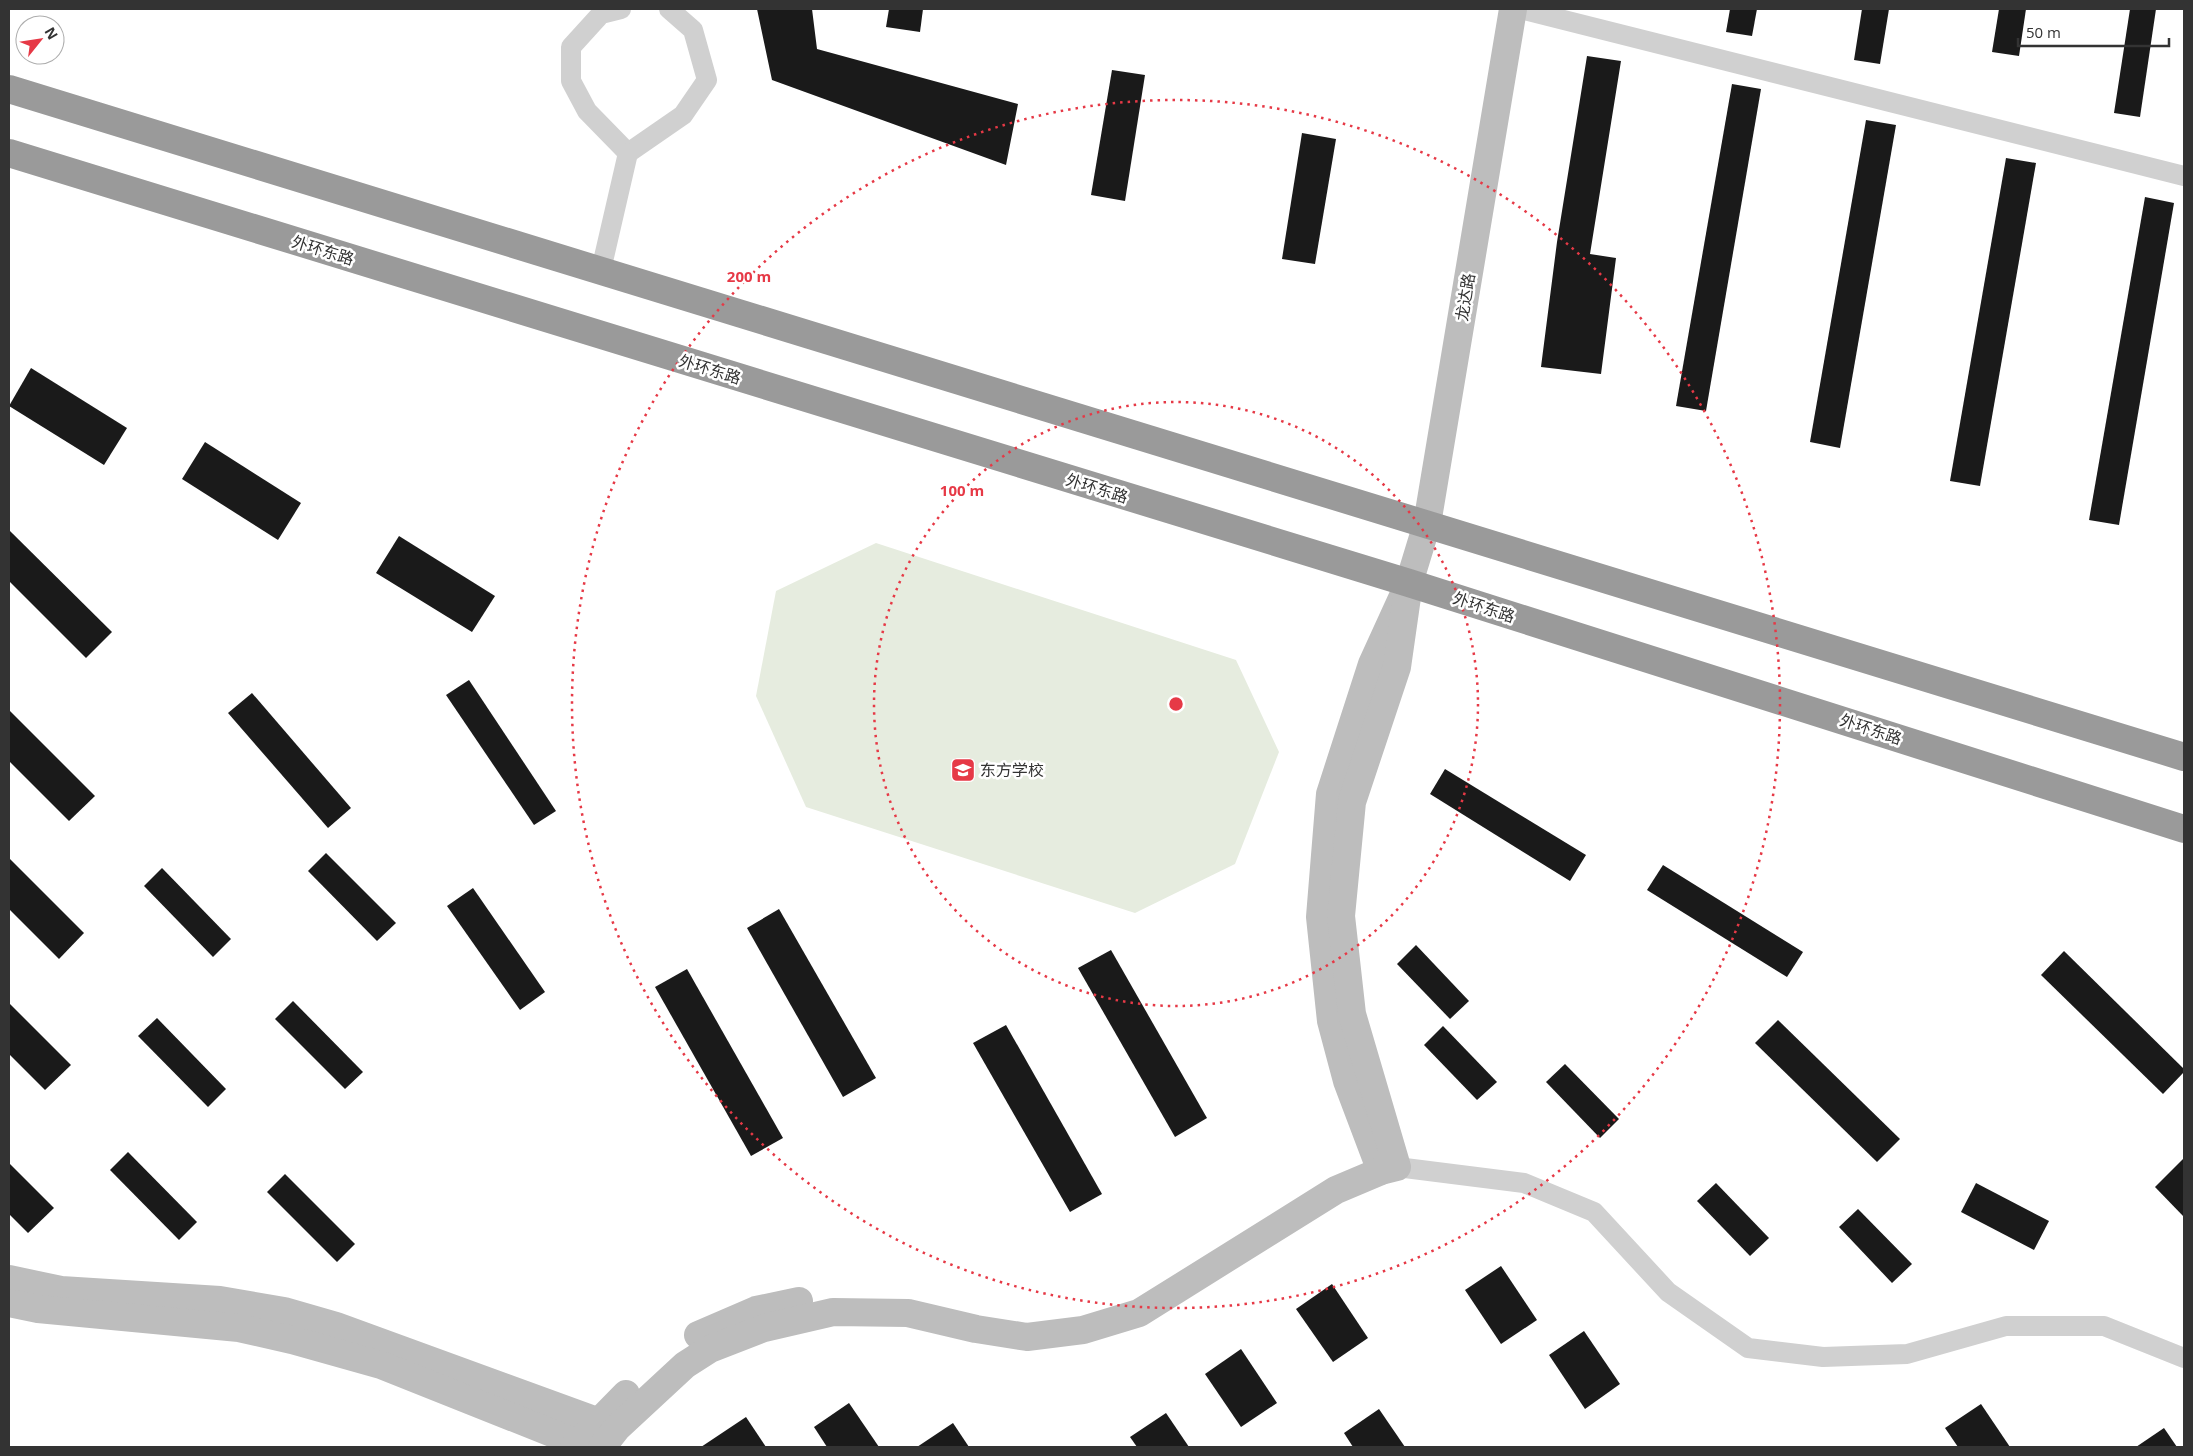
<svg xmlns="http://www.w3.org/2000/svg" width="2193" height="1456" viewBox="0 0 2193 1456" font-family="'Open Sans','Noto Sans SC',sans-serif">
<rect width="100%" height="100%" fill="#fff"/>
<path fill="#e6ecdf" d="M 876,543 L 1236,660 L 1279,752 L 1235,864 L 1135,913 L 806,807 L 756,696 L 776,591 Z"/>
<g fill="#1a1a1a">
<path d="M 757,9 L 812,9 L 817,49 L 1018,104 L 1006,165 L 772,80 Z"/>
<path d="M 889,9 L 923,9 L 920,32 L 886,27 Z"/>
<path d="M 1730,9 L 1757,9 L 1752,36 L 1726,32 Z"/>
<path d="M 1862,9 L 1889,9 L 1880,64 L 1854,60 Z"/>
<path d="M 1999,9 L 2026,9 L 2019,56 L 1992,52 Z"/>
<path d="M 2130,9 L 2156,9 L 2140,117 L 2114,113 Z"/>
<path d="M 1587,56 L 1621,61 L 1590,254 L 1616,258 L 1601,374 L 1541,367 L 1557,242 Z"/>
<path d="M 1112,70 L 1145,75 L 1125,201 L 1091,195 Z"/>
<path d="M 1732,84 L 1761,89 L 1706,411 L 1676,406 Z"/>
<path d="M 1866,120 L 1896,125 L 1840,448 L 1810,442 Z"/>
<path d="M 1302,133 L 1336,139 L 1315,264 L 1282,259 Z"/>
<path d="M 2006,158 L 2036,163 L 1980,486 L 1950,481 Z"/>
<path d="M 2145,197 L 2174,203 L 2119,525 L 2089,520 Z"/>
<path d="M 31,368 L 127,428 L 104,465 L 9,406 Z"/>
<path d="M 205,442 L 301,503 L 278,540 L 182,479 Z"/>
<path d="M 9,530 L 112,632 L 86,658 L 9,581 Z"/>
<path d="M 399,536 L 495,596 L 472,632 L 376,573 Z"/>
<path d="M 469,680 L 556,811 L 534,825 L 446,695 Z"/>
<path d="M 252,693 L 351,808 L 328,828 L 228,713 Z"/>
<path d="M 9,710 L 95,796 L 69,821 L 9,761 Z"/>
<path d="M 1445,769 L 1586,855 L 1570,881 L 1430,794 Z"/>
<path d="M 326,853 L 396,923 L 377,941 L 308,871 Z"/>
<path d="M 9,858 L 84,933 L 59,959 L 9,909 Z"/>
<path d="M 1663,865 L 1803,952 L 1787,977 L 1647,890 Z"/>
<path d="M 162,868 L 231,939 L 213,957 L 144,886 Z"/>
<path d="M 473,888 L 545,992 L 520,1010 L 447,906 Z"/>
<path d="M 779,909 L 876,1078 L 843,1097 L 747,928 Z"/>
<path d="M 1416,945 L 1469,1001 L 1450,1019 L 1397,964 Z"/>
<path d="M 1111,950 L 1207,1118 L 1175,1137 L 1078,968 Z"/>
<path d="M 2064,951 L 2184,1069 L 2184,1072 L 2163,1094 L 2041,975 Z"/>
<path d="M 687,969 L 783,1138 L 751,1156 L 655,987 Z"/>
<path d="M 293,1001 L 363,1072 L 345,1089 L 275,1019 Z"/>
<path d="M 9,1003 L 71,1065 L 45,1090 L 9,1054 Z"/>
<path d="M 157,1018 L 226,1089 L 208,1107 L 138,1036 Z"/>
<path d="M 1778,1020 L 1900,1139 L 1877,1162 L 1755,1043 Z"/>
<path d="M 1006,1025 L 1102,1194 L 1070,1212 L 973,1043 Z"/>
<path d="M 1443,1026 L 1497,1082 L 1477,1100 L 1424,1045 Z"/>
<path d="M 1565,1064 L 1619,1119 L 1600,1138 L 1546,1082 Z"/>
<path d="M 128,1152 L 197,1222 L 179,1240 L 110,1170 Z"/>
<path d="M 2184,1158 L 2184,1217 L 2155,1187 Z"/>
<path d="M 9,1163 L 54,1208 L 28,1233 L 9,1214 Z"/>
<path d="M 285,1174 L 355,1244 L 337,1262 L 267,1192 Z"/>
<path d="M 1716,1183 L 1769,1238 L 1750,1256 L 1697,1201 Z"/>
<path d="M 1976,1183 L 2049,1221 L 2034,1250 L 1961,1212 Z"/>
<path d="M 1858,1209 L 1912,1264 L 1892,1283 L 1839,1227 Z"/>
<path d="M 1501,1266 L 1537,1320 L 1501,1344 L 1465,1290 Z"/>
<path d="M 1332,1284 L 1368,1338 L 1333,1362 L 1296,1309 Z"/>
<path d="M 1584,1331 L 1620,1384 L 1585,1409 L 1549,1355 Z"/>
<path d="M 1241,1349 L 1277,1403 L 1241,1427 L 1205,1374 Z"/>
<path d="M 849,1403 L 879,1447 L 827,1447 L 814,1427 Z"/>
<path d="M 1981,1404 L 2010,1447 L 1958,1447 L 1945,1428 Z"/>
<path d="M 1379,1409 L 1405,1447 L 1353,1447 L 1344,1433 Z"/>
<path d="M 1166,1413 L 1189,1447 L 1137,1447 L 1130,1437 Z"/>
<path d="M 746,1417 L 766,1447 L 701,1447 Z"/>
<path d="M 953,1423 L 969,1447 L 917,1447 Z"/>
<path d="M 2164,1428 L 2177,1447 L 2136,1447 Z"/>
</g>
<g fill="none" stroke-linecap="round" stroke-linejoin="round">
<g stroke="#d0d0d0" stroke-width="20">
<path d="M 621,9 L 601,14 L 571,47 L 571,81 L 587,111 L 628,153 L 683,115 L 707,80 L 693,30 L 669,9"/>
<path d="M 1520,9 L 2184,176"/>
<path d="M 601,270 L 628,153"/>
<path d="M 1397,1167 L 1524,1183 L 1594,1212 L 1668,1292 L 1748,1348 L 1823,1357 L 1907,1354 L 2006,1326 L 2104,1326 L 2184,1358"/>
</g>
<g stroke="#bdbdbd" stroke-width="28">
<path d="M 1381,1171 L 1347,1081 L 1331,1021 L 1320,917 L 1330,794 L 1372,664 L 1409,583 L 1427,524 L 1513,9"/>
<path d="M 9,1279 L 61,1290 L 220,1300 L 284,1311 L 336,1326 L 613,1427"/>
<path d="M 9,1303 L 38,1309 L 239,1328 L 292,1340 L 381,1365 L 587,1447"/>
<path d="M 698,1335 L 756,1310 L 799,1301"/>
<path d="M 574,1447 L 626,1394"/>
<path d="M 602,1447 L 617,1428 L 685,1365 L 710,1349 L 764,1328 L 833,1312 L 908,1313 L 976,1329 L 1027,1337 L 1083,1330 L 1139,1313 L 1336,1190 L 1381,1171 L 1397,1167 L 1352,1014 L 1341,916 L 1352,802 L 1397,667 L 1409,583"/>
</g>
<g stroke="#9a9a9a" stroke-width="28">
<path d="M 9,89 L 2184,757"/>
<path d="M 9,153 L 1409,583 L 2184,829"/>
</g>
</g>
<g fill="none" stroke="#e63946" stroke-width="2.5" stroke-dasharray="2.5 5">
<circle cx="1176" cy="704" r="302"/>
<circle cx="1176" cy="704" r="604"/>
</g>
<defs>
<symbol id="school-square" viewBox="-11 -11 22 22"><rect x="-9" y="-9" width="18" height="18" rx="4" fill="#e63946" stroke="#fff"/><path d="M0-5L7-2L0 1L-7-2ZM-4 1L0 2.5L4 1V4Q0 6-4 4Z" fill="#fff"/></symbol>
</defs>
<g fill-rule="evenodd">
<use href="#school-square" x="949" y="756" width="28" height="28"/>
</g>
<g text-anchor="middle" dominant-baseline="central" stroke-width="5" stroke-linejoin="round" paint-order="stroke">
<g font-size="16" fill="#333" stroke="#fff">
<text transform="translate(323 250) rotate(17)">外环东路</text>
<text transform="translate(1465 297) rotate(-81)">龙达路</text>
<text transform="translate(710 369) rotate(17)">外环东路</text>
<text transform="translate(1097 488) rotate(17)">外环东路</text>
<text transform="translate(1484 607) rotate(18)">外环东路</text>
<text transform="translate(1871 729) rotate(18)">外环东路</text>
</g>
<g font-size="16" fill="#333" stroke="#fff" text-anchor="start">
<text x="980" y="770">东方学校</text>
</g>
</g>
<circle cx="1176" cy="704" r="8" fill="#e63946" stroke="#fff" stroke-width="2.5"/>
<g font-size="15" text-anchor="middle" font-weight="bold" fill="#e63946" stroke="#fff" stroke-width="5" stroke-linejoin="round" paint-order="stroke">
<text x="749" y="282">200 m</text>
<text x="962" y="496">100 m</text>
</g>
<rect width="2193" height="1456" fill="none" stroke="#333333" stroke-width="20"/>
<g transform="translate(40 40) rotate(60)"><circle r="24" fill="#ffffff" stroke="#adadad"/>
<path d="M0-4L9 19L0 12L-9 19Z" fill="#e63946"/>
<text y="-8" font-size="14" font-weight="bold" text-anchor="middle" fill="#333333">N</text>
</g>
<path d="M2018 38v8h151v-8" fill="none" stroke="#333333" stroke-width="2.5"/>
<text x="2026" y="38" font-size="15" fill="#333333" stroke="#ffffff" stroke-width="4" paint-order="stroke">50 m</text>
</svg>
